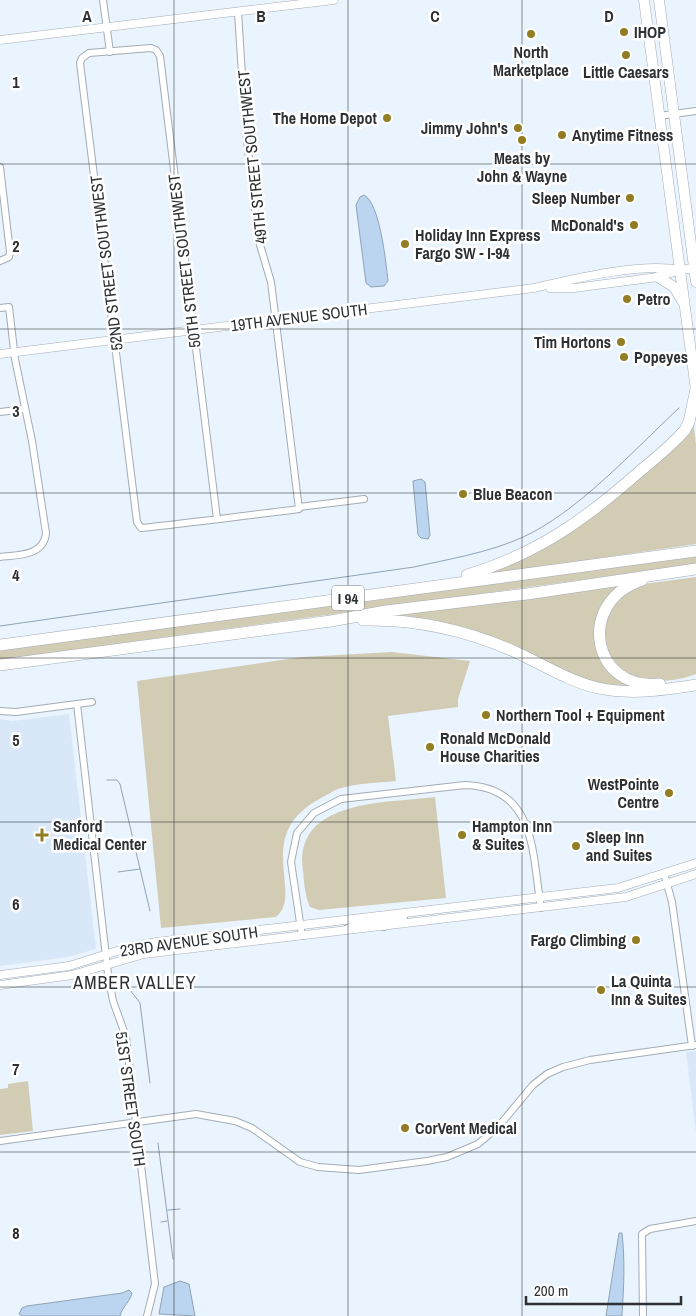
<svg xmlns="http://www.w3.org/2000/svg" width="696" height="1316" viewBox="0 0 696 1316" font-family="'Archivo Narrow',sans-serif">
<rect width="100%" height="100%" fill="#eaf4fe"/>
<g fill="#d9e8f8">
<path d="M 69,714 L 96,949 L 68,957 L 0,966 L 0,719 L 12,721 Z"/>
<path d="M 696,1051 L 696,1133 L 686,1052 Z"/>
</g>
<g fill="#d2ccb5">
<path d="M 693,420 L 696,444 L 696,544 L 491,574 L 490,570 L 551,544 Z"/>
<path d="M 696,554 L 696,564 L 0,660 L 0,650 Z"/>
<path d="M 696,577 L 696,674 C 663,687 617,683 604,645 C 601,636 606,620 607,610 L 636,585 Z"/>
<path d="M 617,585 L 618,588 C 600,602 591,624 598,647 C 600,654 630,682 637,689 L 597,685 L 540,660 L 400,619 L 398,614 Z"/>
<path d="M 392,652 L 470,661 L 458,699 L 458,707 L 388,716 L 396,781 C 378,783 356,783 338,789 C 333,791 327,795 321,798 C 251,835 305,894 276,917 L 161,928 L 137,681 L 302,657 Z"/>
<path d="M 435,797 L 446,898 L 319,910 L 310,907 C 305,896 304,883 303,870 C 293,799 388,803 435,797 Z"/>
<path d="M 28,1081 L 33,1131 L 0,1135 L 0,1089 L 8,1088 L 8,1084 Z"/>
</g>
<g fill="#bbd4ef" stroke="#90a3b7">
<path d="M 364,195 C 380,203 386,263 388,281 L 384,286 L 371,287 L 366,283 L 356,205 L 360,197 Z"/>
<path d="M 421,479 L 425,482 L 430,535 L 428,539 L 421,538 L 418,535 L 413,481 Z"/>
<path d="M 619,1233 L 622,1233 C 625,1260 624,1286 622,1314 L 622,1316 L 606,1316 Z"/>
<path d="M 180,1281 L 189,1284 L 195,1316 L 159,1314 L 164,1287 Z"/>
<path d="M 129,1290 L 132,1293 C 130,1302 122,1307 120,1316 L 22,1316 L 19,1314 L 22,1308 L 27,1306 L 122,1293 Z"/>
</g>
<g fill="none" stroke-linecap="round" stroke-linejoin="round">
<g stroke="#90a3b7" stroke-width="1">
<path d="M 0,626 L 414,567 C 449,559 487,553 521,538 C 576,514 635,449 679,408"/>
<path d="M 107,780 L 117,780 L 120,784 L 150,911"/>
<path d="M 118,872 L 140,869"/>
<path d="M 130,990 L 140,1003 L 150,1083"/>
<path d="M 158,1143 L 173,1259"/>
<path d="M 168,1210 L 180,1209"/>
<path d="M 161,1222 L 167,1221"/>
</g>
<defs>
<g id="minor">
<path d="M 103,0 L 110,52"/>
<path d="M 659,116 L 696,111"/>
<path d="M 0,167 L 10,252 L 9,257 L 0,261"/>
<path d="M 0,308 L 9,307 L 15,359 L 32,441 L 46,533 C 44,556 18,555 0,557"/>
<path d="M 0,412 L 25,409"/>
<path d="M 299,507 L 364,499"/>
<path d="M 217,519 L 160,56 L 156,50 L 151,48 L 89,53 L 82,58 L 80,63 L 137,522 L 141,528 C 191,523 241,516 292,510 L 299,509 L 271,282 L 260,245 L 255,211 L 245,122 L 238,12"/>
<path d="M 77,704 L 108,974 L 113,1001 L 126,1037 L 153,1267 L 155,1284 L 147,1316"/>
<path d="M 0,711 L 16,712 L 92,702"/>
<path d="M 664,873 L 672,902 L 692,1046"/>
<path d="M 384,927 L 385,920 L 404,917"/>
<path d="M 346,929 L 351,926 L 378,922 L 381,917"/>
<path d="M 302,936 L 291,862 L 297,833 L 314,813 L 341,799 L 465,785 C 537,787 532,855 541,908"/>
<path d="M 0,1141 L 196,1114 L 235,1121 L 252,1128 L 300,1162 L 318,1167 L 359,1170 L 427,1161 L 447,1157 L 478,1144 L 498,1127 L 533,1085 L 547,1074 L 563,1067 L 590,1060 L 696,1045"/>
<path d="M 643,1316 L 642,1234 L 650,1229 L 696,1221"/>
</g>
<g id="tertiary">
<path d="M 0,40 L 334,0"/>
<path d="M 550,288 L 574,288 L 658,277 L 680,270 L 696,268"/>
<path d="M 0,354 L 534,288 C 573,279 642,262 680,270"/>
<path d="M 0,975 L 69,966 L 133,946 L 157,942 L 618,888 L 696,863"/>
<path d="M 0,985 L 72,975 L 144,954 L 626,897 L 696,874"/>
</g>
<g id="primary">
<path d="M 644,0 L 696,390"/>
<path d="M 659,0 L 696,282"/>
<path d="M 658,277 L 674,287 L 683,302"/>
</g>
<g id="motorway">
<path d="M 467,575 C 537,554 586,519 640,471 C 656,458 672,445 685,430 L 689,422 L 696,389"/>
<path d="M 642,580 C 575,602 592,692 660,684"/>
<path d="M 363,620 C 413,619 465,630 511,650 C 539,662 567,681 598,688 C 631,695 663,690 696,685"/>
<path d="M 0,645 L 696,551"/>
<path d="M 0,665 L 331,621 L 386,611 L 527,594 L 696,569"/>
</g>
</defs>
<use href="#minor" stroke="#a3acb5" stroke-width="8"/>
<use href="#tertiary" stroke="#a3acb5" stroke-width="9"/>
<use href="#primary" stroke="#a3acb5" stroke-width="11"/>
<use href="#motorway" stroke="#a3acb5" stroke-width="12"/>
<use href="#minor" stroke="#fff" stroke-width="6"/>
<use href="#tertiary" stroke="#fff" stroke-width="8"/>
<use href="#primary" stroke="#fff" stroke-width="10"/>
<use href="#motorway" stroke="#fff" stroke-width="11"/>
</g>
<path fill="none" stroke="#2d3134" stroke-width="1" stroke-opacity="0.55" d="M 174,0 L 174,1316M 348,0 L 348,1316M 522,0 L 522,1316M 0,164 L 696,164M 0,329 L 696,329M 0,493 L 696,493M 0,658 L 696,658M 0,822 L 696,822M 0,987 L 696,987M 0,1152 L 696,1152"/>
<g fill="#937d24" stroke="#fff" stroke-width="2">
<circle cx="624" cy="32" r="5"/>
<circle cx="531" cy="34" r="5"/>
<circle cx="626" cy="55" r="5"/>
<circle cx="387" cy="118" r="5"/>
<circle cx="518" cy="128" r="5"/>
<circle cx="562" cy="135" r="5"/>
<circle cx="522" cy="140" r="5"/>
<circle cx="630" cy="198" r="5"/>
<circle cx="634" cy="225" r="5"/>
<circle cx="405" cy="244" r="5"/>
<circle cx="627" cy="299" r="5"/>
<circle cx="621" cy="342" r="5"/>
<circle cx="624" cy="357" r="5"/>
<circle cx="463" cy="494" r="5"/>
<circle cx="486" cy="715" r="5"/>
<circle cx="430" cy="747" r="5"/>
<circle cx="669" cy="793" r="5"/>
<path d="M39.5 827.5h5v5h5v5h-5v5h-5v-5h-5v-5h5z"/>
<circle cx="462" cy="835" r="5"/>
<circle cx="576" cy="846" r="5"/>
<circle cx="636" cy="940" r="5"/>
<circle cx="601" cy="990" r="5"/>
<circle cx="405" cy="1128" r="5"/>
</g>
<g text-anchor="middle" dominant-baseline="central" stroke-width="5" stroke-linejoin="round" paint-order="stroke">
<rect fill="#fff" stroke="#6c6f71" stroke-width="1" x="332" y="585.5" width="32" height="25" rx="4"/>
<g font-size="15" font-weight="bold" fill="#2d3134">
<text x="348" y="598">I 94</text>
</g>
<g font-size="16" font-weight="bold" fill="#2d3134" stroke="#fff" text-anchor="start">
<text x="634" y="32">IHOP</text>
<text x="531" y="52" text-anchor="middle">North<tspan x="531" dy="18">Marketplace</tspan></text>
<text x="626" y="72" text-anchor="middle">Little Caesars</text>
<text x="377" y="118" text-anchor="end">The Home Depot</text>
<text x="508" y="128" text-anchor="end">Jimmy John's</text>
<text x="572" y="135">Anytime Fitness</text>
<text x="522" y="158" text-anchor="middle">Meats by<tspan x="522" dy="18">John &amp; Wayne</tspan></text>
<text x="620" y="198" text-anchor="end">Sleep Number</text>
<text x="624" y="225" text-anchor="end">McDonald's</text>
<text x="415" y="235">Holiday Inn Express<tspan x="415" dy="18">Fargo SW - I-94</tspan></text>
<text x="637" y="299">Petro</text>
<text x="611" y="342" text-anchor="end">Tim Hortons</text>
<text x="634" y="357">Popeyes</text>
<text x="473" y="494">Blue Beacon</text>
<text x="496" y="715">Northern Tool + Equipment</text>
<text x="440" y="738">Ronald McDonald<tspan x="440" dy="18">House Charities</tspan></text>
<text x="659" y="784" text-anchor="end">WestPointe<tspan x="659" dy="18">Centre</tspan></text>
<text x="53" y="826">Sanford<tspan x="53" dy="18">Medical Center</tspan></text>
<text x="472" y="826">Hampton Inn<tspan x="472" dy="18">&amp; Suites</tspan></text>
<text x="586" y="837">Sleep Inn<tspan x="586" dy="18">and Suites</tspan></text>
<text x="626" y="940" text-anchor="end">Fargo Climbing</text>
<text x="611" y="981">La Quinta<tspan x="611" dy="18">Inn &amp; Suites</tspan></text>
<text x="415" y="1128">CorVent Medical</text>
</g>
<g font-size="16" fill="#2d3134" stroke="#fff">
<text transform="translate(252 157) rotate(-96)">49TH STREET SOUTHWEST</text>
<text transform="translate(184 261) rotate(-97)">50TH STREET SOUTHWEST</text>
<text transform="translate(106 263) rotate(-97)">52ND STREET SOUTHWEST</text>
<text transform="translate(299 317) rotate(-7)">19TH AVENUE SOUTH</text>
<text transform="translate(189 941) rotate(-8)">23RD AVENUE SOUTH</text>
<text transform="translate(131 1099) rotate(82)">51ST STREET SOUTH</text>
</g>
<g font-size="18" letter-spacing="1" fill="#2d3134" stroke="#fff">
<text x="135" y="982">AMBER VALLEY</text>
</g>
</g>
<g font-size="16" text-anchor="middle" font-weight="bold" fill="#2d3134" stroke="#fff" stroke-width="5" stroke-linejoin="round" paint-order="stroke">
<text x="87" y="22">A</text>
<text x="261" y="22">B</text>
<text x="435" y="22">C</text>
<text x="609" y="22">D</text>
<text x="16" y="88">1</text>
<text x="16" y="252">2</text>
<text x="16" y="417">3</text>
<text x="16" y="581">4</text>
<text x="16" y="746">5</text>
<text x="16" y="910">6</text>
<text x="16" y="1075">7</text>
<text x="16" y="1239">8</text>
</g>
<path d="M526 1296v8h155v-8" fill="none" stroke="#2d3134" stroke-width="2.5"/>
<text x="534" y="1296" font-size="15" fill="#2d3134" stroke="#ffffff" stroke-width="4" paint-order="stroke">200 m</text>
</svg>
